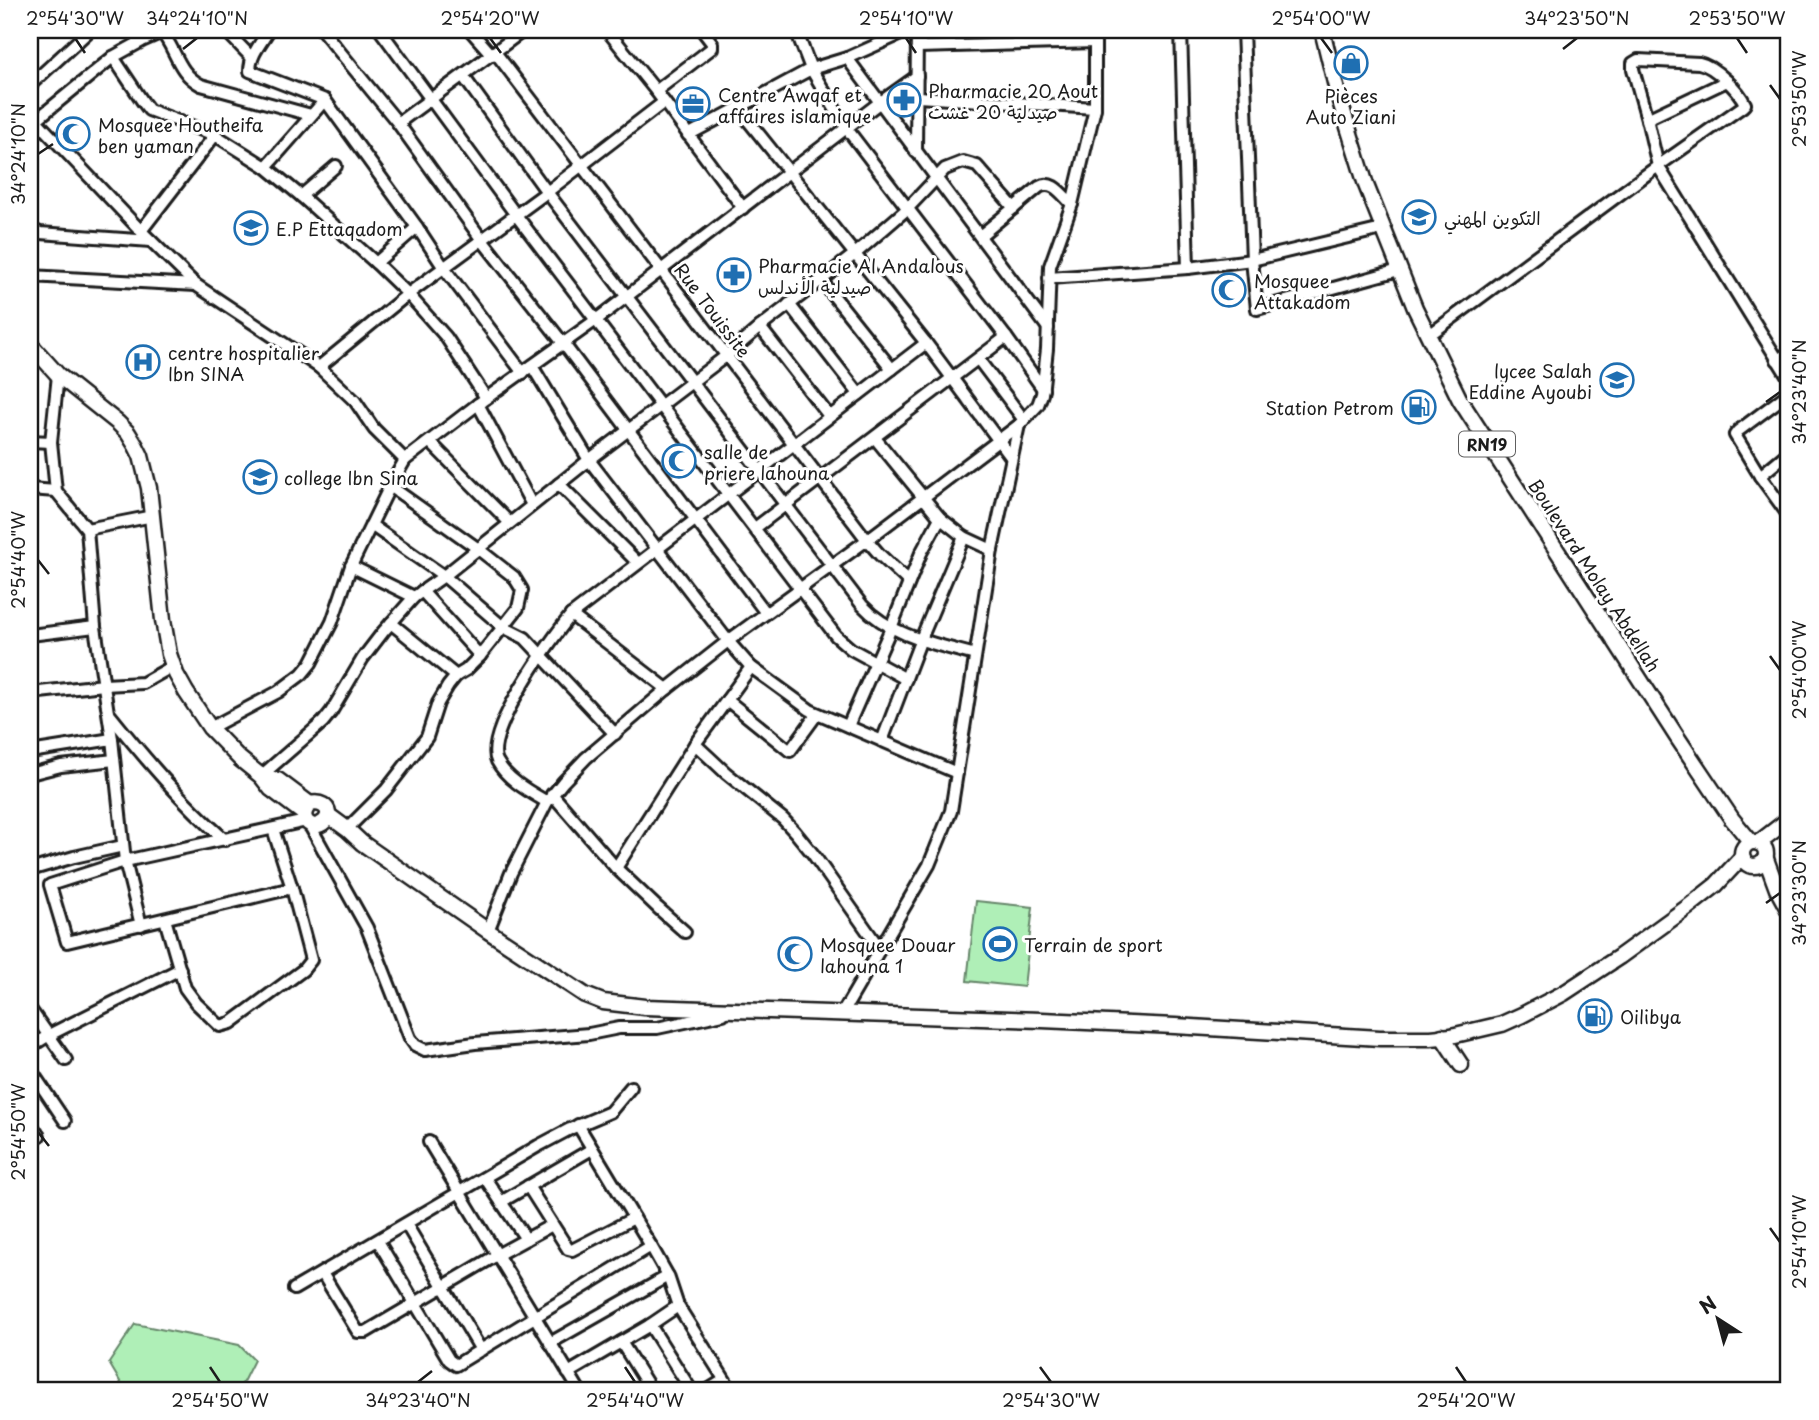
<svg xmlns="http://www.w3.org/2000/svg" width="1819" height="1420" viewBox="0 0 1819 1420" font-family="'Playpen Sans','Playpen Sans Arabic',sans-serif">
<rect width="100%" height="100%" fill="#fff"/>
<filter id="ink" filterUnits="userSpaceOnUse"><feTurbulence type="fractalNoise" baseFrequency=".0143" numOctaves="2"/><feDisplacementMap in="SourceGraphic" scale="14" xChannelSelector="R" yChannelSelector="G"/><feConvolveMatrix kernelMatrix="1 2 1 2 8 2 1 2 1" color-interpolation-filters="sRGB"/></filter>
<g filter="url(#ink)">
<g fill="#afefb7" stroke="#66866a" stroke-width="2">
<path d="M 976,901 L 1033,907 L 1024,987 L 967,981 Z"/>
<path d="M 135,1324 L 239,1345 L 254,1360 L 239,1390 L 125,1390 L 109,1363 Z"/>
</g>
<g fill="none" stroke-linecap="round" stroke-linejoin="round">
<defs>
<g id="minor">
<path d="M 160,30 C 176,48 177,73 201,85 L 311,115"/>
<path d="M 225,30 L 252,58"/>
<path d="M 269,30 C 261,43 250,55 250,71 L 325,100 L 417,227 L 444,268 L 523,373"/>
<path d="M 322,30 L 398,123 L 482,240 L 563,343 L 766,613"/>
<path d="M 380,30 L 516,215 L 836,636 L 851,649 L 906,679"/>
<path d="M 470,30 L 492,55"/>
<path d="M 607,30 L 656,91 L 743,208"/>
<path d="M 796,30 L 811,69 L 847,58 L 910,30"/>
<path d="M 1181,30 L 1188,268"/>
<path d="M 1243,30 L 1252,260 L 1257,309 L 1399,270"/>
<path d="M 918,47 L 1095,42"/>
<path d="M 495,52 L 867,540 L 880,555 L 909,582"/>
<path d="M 113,57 L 143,102 L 149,110 L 215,135 L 266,167 L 301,196 L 376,263 L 408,294 L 446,337 L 486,398"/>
<path d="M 847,58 L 1048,328"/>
<path d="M 463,76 L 547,192 L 862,605 C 890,636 936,644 975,655"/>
<path d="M 30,85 L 90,30"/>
<path d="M 656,91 L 712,48 L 712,43 L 702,30"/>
<path d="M 918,97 L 1095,108"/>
<path d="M 738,108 L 926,343 L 1011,457"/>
<path d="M 30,114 L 141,231 L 196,285 L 319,367 L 355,401 L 374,429 L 405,460"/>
<path d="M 1647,119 L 1727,81"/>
<path d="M 36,120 L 113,57 L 142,41 L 167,30"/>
<path d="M 398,123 L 524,30"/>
<path d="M 688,135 L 811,69 L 847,129 L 1006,337 L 1043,389"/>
<path d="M 916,152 L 917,30"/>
<path d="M 266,167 L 325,100"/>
<path d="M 301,196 L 336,166"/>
<path d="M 30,229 L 40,233 L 151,241"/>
<path d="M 141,231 L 215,135"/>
<path d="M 980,236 L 1039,187 C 1053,179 1062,195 1072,204"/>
<path d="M 376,263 L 417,227"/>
<path d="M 30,276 L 196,285"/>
<path d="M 1049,278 L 1188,268 L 1252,260 L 1382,229"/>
<path d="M 821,280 L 892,369"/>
<path d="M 789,304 L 859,394"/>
<path d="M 760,327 L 829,416"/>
<path d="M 1428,336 L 1658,166 L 1742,107 L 1745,104 C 1739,90 1714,66 1699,63 L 1638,60 L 1633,63 L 1633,69 L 1647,119 L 1658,166 L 1789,378"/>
<path d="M 978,359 L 1024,420"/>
<path d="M 1777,360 L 1789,353"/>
<path d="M 532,366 L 589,460 L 728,641 L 751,667 L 810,710 L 957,773"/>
<path d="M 319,367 L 408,294 L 547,192 L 664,102"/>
<path d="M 1789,393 L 1738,431 L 1735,435 L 1760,476 L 1789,516"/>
<path d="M 478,404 L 532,505"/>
<path d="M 875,438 L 940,518 L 964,537 L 992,550"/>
<path d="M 30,441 L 51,442 L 58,375"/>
<path d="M 51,442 L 56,491 L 87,529 L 95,627 L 112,739 L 125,861 L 141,925"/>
<path d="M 430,442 L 509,522"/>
<path d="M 1760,476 L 1789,452"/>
<path d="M 559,484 L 638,563"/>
<path d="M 30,489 L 56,491"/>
<path d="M 371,525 L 444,576 L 503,627 L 525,638 L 615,734"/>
<path d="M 755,528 L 1006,337"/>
<path d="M 87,529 L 153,516"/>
<path d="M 351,566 L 414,597"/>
<path d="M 422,591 L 480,656"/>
<path d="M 571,615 L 667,689"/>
<path d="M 391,623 L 456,676"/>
<path d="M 30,635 L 95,627"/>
<path d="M 30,693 L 104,685 L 143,683 L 173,666"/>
<path d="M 727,700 L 790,751 L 817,714"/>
<path d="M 110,715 C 147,761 181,801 225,840"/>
<path d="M 848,726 L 891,628 L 921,553 L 940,518"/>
<path d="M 210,728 L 278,692 L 302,674 L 311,663 L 332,622 L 351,566 L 390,486 L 405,460 L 478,404 L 596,320 L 879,103 L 917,76"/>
<path d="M 882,741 L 921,639 L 964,537"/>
<path d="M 695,744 L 726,773 L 783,819 L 795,832 L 813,854 L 880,949"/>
<path d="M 30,752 L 112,739"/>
<path d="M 30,774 L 61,766 L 114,760"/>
<path d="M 261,776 L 323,722 L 331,712 L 363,658 L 383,632 L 414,597 L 444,576 L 589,460 L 726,356 L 760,327 L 855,254 L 907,209 L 945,169 L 963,162 L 977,166 L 1014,208"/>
<path d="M 552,794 L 616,868 L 658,908 L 685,932"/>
<path d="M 547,802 C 530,792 507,780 497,761 C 483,733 552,638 571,615 L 926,343"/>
<path d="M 309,824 L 367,928 L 410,1038 L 415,1045 L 425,1050 L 475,1043 L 589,1034 L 619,1028 L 657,1028 L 723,1014"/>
<path d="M 347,829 L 386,790 L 427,737 L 438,703 L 448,686 L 456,676 L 466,670 L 480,656 L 518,608 L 522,590 L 514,577 L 477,548 L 390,486"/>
<path d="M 616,868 L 695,744 L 751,667"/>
<path d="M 30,870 L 74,857 L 123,846"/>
<path d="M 292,888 L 67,942 L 50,885 L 125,861 L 306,821"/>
<path d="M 165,919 L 185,988 L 196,1003 L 220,1026 L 231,1023 L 303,970 L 311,960 L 292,888 L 273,829"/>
<path d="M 488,931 L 511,873 L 547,802 L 563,782 L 586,758 L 667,689 L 728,641 L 867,540 L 1019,425 L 1038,405 L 1042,394 L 1047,349 L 1050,266 L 1072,204 L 1095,108 L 1095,30"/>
<path d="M 30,1009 L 66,1060"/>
<path d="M 843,1012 L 929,865 L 951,811 L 992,550 L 1019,425"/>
<path d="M 30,1047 L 49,1035 L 180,969"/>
<path d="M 30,1069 L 65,1121"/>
<path d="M 30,1123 L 39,1136"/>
<path d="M 578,1125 L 651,1246"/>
<path d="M 429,1142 L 579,1390"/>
<path d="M 485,1178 L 526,1239"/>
<path d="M 528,1186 L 568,1249 L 572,1250 L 634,1218"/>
<path d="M 501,1202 L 592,1149"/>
<path d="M 406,1224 L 481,1350"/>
<path d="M 378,1241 L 449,1360 L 456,1365 L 651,1246 L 668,1276 L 678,1306 L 731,1390"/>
<path d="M 322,1273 L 358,1332 L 366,1332 L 497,1255 L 552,1225"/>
<path d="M 294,1289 L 538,1146 L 570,1129 L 610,1112 L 631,1087"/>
<path d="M 650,1325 L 691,1390"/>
<path d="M 621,1342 L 651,1390"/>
<path d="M 550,1343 L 668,1276"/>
<path d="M 568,1373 L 650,1325 L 678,1306"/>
<path d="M 708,1390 L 724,1380"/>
</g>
<g id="major">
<path d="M 1322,30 L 1338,95 L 1366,185 L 1415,308 L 1460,400 L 1677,737 L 1732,819 L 1751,842"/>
<path d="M 30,344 L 58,375 L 118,423 L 128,433 L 136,446 L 141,456 L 149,488 L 163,620 L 169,654 L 176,674 L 186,692 L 210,728 L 240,759 L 261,776 L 271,789 L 304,814"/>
<path d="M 261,776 L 278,780 L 310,804 C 332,799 335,824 313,826 C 302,821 302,812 310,804"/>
<path d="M 328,815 L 347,829 L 362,843 L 488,931 L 585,995 L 603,1002 L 645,1007 L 1042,1020 L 1175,1026 L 1380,1038 L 1431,1038 L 1451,1036 L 1502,1024 L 1522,1015 L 1564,993 L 1619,957 L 1688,907 L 1716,885 L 1742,857"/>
<circle cx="1754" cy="854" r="12"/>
<path d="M 1758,843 L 1789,819"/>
<path d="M 1766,859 L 1777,889 L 1789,911"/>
<path d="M 1442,1036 L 1461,1065"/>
</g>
</defs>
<use href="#minor" stroke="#1c1c1c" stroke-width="16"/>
<use href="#major" stroke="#1c1c1c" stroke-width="19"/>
<use href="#minor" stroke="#fff" stroke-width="10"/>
<use href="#major" stroke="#fff" stroke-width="14"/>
</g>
</g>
<path fill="none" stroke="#1c1c1c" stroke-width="2.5" d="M 75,38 L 85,53M 490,38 L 501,53M 906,38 L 916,53M 1321,38 L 1332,53M 1737,38 L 1747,53M 183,49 L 197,38M 1563,49 L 1577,38M 1770,85 L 1780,99M 38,154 L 53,144M 1766,402 L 1780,392M 38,560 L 49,574M 1770,656 L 1780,670M 1766,903 L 1780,893M 38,1132 L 49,1146M 1770,1228 L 1780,1242M 210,1367 L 220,1382M 625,1367 L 635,1382M 1040,1367 L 1051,1382M 1456,1367 L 1466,1382M 418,1382 L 432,1371"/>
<defs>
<symbol id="shop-ring" viewBox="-11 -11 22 22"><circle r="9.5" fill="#fff" stroke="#1f6fb2" stroke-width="1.5"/><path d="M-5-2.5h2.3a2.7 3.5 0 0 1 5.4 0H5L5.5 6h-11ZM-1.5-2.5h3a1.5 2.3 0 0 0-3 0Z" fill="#1f6fb2"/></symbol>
<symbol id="pharmacy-ring" viewBox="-11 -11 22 22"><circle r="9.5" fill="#fff" stroke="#1f6fb2" stroke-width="1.5"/><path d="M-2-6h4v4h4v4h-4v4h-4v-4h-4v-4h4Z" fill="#1f6fb2"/></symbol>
<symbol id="office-ring" viewBox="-11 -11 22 22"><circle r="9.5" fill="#fff" stroke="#1f6fb2" stroke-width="1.5"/><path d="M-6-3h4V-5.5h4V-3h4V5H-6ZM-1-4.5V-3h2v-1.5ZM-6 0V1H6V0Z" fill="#1f6fb2"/></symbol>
<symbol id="mosque-ring" viewBox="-11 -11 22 22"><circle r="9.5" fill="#fff" stroke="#1f6fb2" stroke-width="1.5"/><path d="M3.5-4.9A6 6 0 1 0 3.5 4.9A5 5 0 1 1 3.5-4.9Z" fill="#1f6fb2"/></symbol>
<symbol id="university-ring" viewBox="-11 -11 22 22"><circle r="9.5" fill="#fff" stroke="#1f6fb2" stroke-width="1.5"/><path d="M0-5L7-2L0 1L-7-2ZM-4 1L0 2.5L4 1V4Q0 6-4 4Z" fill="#1f6fb2"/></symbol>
<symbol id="school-ring" viewBox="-11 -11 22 22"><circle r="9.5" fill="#fff" stroke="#1f6fb2" stroke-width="1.5"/><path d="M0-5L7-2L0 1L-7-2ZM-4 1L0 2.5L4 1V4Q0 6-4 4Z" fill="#1f6fb2"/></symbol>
<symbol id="hospital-ring" viewBox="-11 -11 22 22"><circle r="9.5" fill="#fff" stroke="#1f6fb2" stroke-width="1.5"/><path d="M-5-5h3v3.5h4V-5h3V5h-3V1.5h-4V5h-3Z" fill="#1f6fb2"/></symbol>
<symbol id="fuel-ring" viewBox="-11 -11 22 22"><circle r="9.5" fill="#fff" stroke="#1f6fb2" stroke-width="1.5"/><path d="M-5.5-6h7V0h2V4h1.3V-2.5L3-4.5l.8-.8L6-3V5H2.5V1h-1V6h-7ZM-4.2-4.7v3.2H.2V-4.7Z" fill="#1f6fb2"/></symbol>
<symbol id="stadium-ring" viewBox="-11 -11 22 22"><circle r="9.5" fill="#fff" stroke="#1f6fb2" stroke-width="1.5"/><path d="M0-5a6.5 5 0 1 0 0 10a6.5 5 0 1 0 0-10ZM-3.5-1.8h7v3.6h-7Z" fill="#1f6fb2"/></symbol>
</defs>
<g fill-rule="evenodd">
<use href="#shop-ring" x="1332" y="44" width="38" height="38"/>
<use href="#pharmacy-ring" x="885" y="81" width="38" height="38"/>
<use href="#office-ring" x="674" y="85" width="38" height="38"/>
<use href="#mosque-ring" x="54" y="115" width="38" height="38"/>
<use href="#university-ring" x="1400" y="198" width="38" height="38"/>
<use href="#school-ring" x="232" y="209" width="38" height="38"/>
<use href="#pharmacy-ring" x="715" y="256" width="38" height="38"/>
<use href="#mosque-ring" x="1210" y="271" width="38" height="38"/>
<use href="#hospital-ring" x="124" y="343" width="38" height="38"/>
<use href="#school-ring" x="1598" y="361" width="38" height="38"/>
<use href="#fuel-ring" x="1400" y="388" width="38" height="38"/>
<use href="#mosque-ring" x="660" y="442" width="38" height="38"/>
<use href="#school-ring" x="241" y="458" width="38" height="38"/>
<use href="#stadium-ring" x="981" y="925" width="38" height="38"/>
<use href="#mosque-ring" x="776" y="935" width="38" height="38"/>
<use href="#fuel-ring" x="1576" y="997" width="38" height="38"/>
</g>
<g text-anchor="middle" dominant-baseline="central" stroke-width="6" stroke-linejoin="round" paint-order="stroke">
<rect fill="#fff" stroke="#606060" stroke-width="2" x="1459" y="431.5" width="56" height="25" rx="5"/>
<g font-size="16" font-weight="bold" fill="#1c1c1c">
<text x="1487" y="444">RN19</text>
</g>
<g font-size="18" fill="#1c1c1c" stroke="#fff" text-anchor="start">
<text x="928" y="90">Pharmacie 20 Aout<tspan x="928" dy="21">صيدلية 20 غشت</tspan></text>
<text x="718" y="94">Centre Awqaf et<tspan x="718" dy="21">affaires islamique</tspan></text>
<text x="1351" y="95" text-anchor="middle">Pièces<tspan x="1351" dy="21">Auto Ziani</tspan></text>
<text x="98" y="124">Mosquee Houtheifa<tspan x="98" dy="21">ben yaman</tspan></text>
<text x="1444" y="217">التكوين المهني</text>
<text x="276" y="228">E.P Ettaqadom</text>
<text x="758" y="265">Pharmacie Al Andalous<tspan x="758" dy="21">صيدلية الأندلس</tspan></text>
<text x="1254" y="280">Mosquee<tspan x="1254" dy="21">Attakadom</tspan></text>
<text x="168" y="352">centre hospitalier<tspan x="168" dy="21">Ibn SINA</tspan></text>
<text x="1592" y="370" text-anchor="end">lycee Salah<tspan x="1592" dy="21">Eddine Ayoubi</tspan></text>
<text x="1394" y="407" text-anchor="end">Station Petrom</text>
<text x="704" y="451">salle de<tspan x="704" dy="21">priere lahouna</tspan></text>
<text x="284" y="477">college Ibn Sina</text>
<text x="820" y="944">Mosquee Douar<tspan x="820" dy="21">lahouna 1</tspan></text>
<text x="1024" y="944">Terrain de sport</text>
<text x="1620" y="1016">Oilibya</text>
</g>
<g font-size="18" fill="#1c1c1c" stroke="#fff">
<text transform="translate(713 310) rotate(53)">Rue Touissite</text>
<text transform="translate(1595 575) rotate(57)">Boulevard Molay Abdellah</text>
</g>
</g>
<rect width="1819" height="1420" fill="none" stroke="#fff" stroke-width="77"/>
<g transform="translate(1718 1319) rotate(324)" stroke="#ffffff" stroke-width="5" paint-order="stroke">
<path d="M0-5L12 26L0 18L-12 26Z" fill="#1c1c1c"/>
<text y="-10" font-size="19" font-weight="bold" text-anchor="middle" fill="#1c1c1c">N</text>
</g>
<rect x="38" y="38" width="1742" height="1344" fill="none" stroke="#1c1c1c" stroke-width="2.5"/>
<g font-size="18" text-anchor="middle" fill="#1c1c1c">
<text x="75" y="25">2°54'30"W</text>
<text x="197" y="25">34°24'10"N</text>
<text x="490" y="25">2°54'20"W</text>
<text x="906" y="25">2°54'10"W</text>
<text x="1321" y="25">2°54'00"W</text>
<text x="1577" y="25">34°23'50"N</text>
<text x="1737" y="25">2°53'50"W</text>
<text transform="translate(1800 99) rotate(-90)" y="6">2°53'50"W</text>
<text transform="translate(19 154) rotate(-90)" y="6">34°24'10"N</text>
<text transform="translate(1800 392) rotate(-90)" y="6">34°23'40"N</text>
<text transform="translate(19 560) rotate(-90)" y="6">2°54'40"W</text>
<text transform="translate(1800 670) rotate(-90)" y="6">2°54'00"W</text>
<text transform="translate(1800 893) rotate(-90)" y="6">34°23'30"N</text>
<text transform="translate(19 1132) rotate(-90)" y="6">2°54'50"W</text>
<text transform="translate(1800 1242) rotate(-90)" y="6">2°54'10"W</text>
<text x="220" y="1407">2°54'50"W</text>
<text x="418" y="1407">34°23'40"N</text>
<text x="635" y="1407">2°54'40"W</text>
<text x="1051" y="1407">2°54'30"W</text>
<text x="1466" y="1407">2°54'20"W</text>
</g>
</svg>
